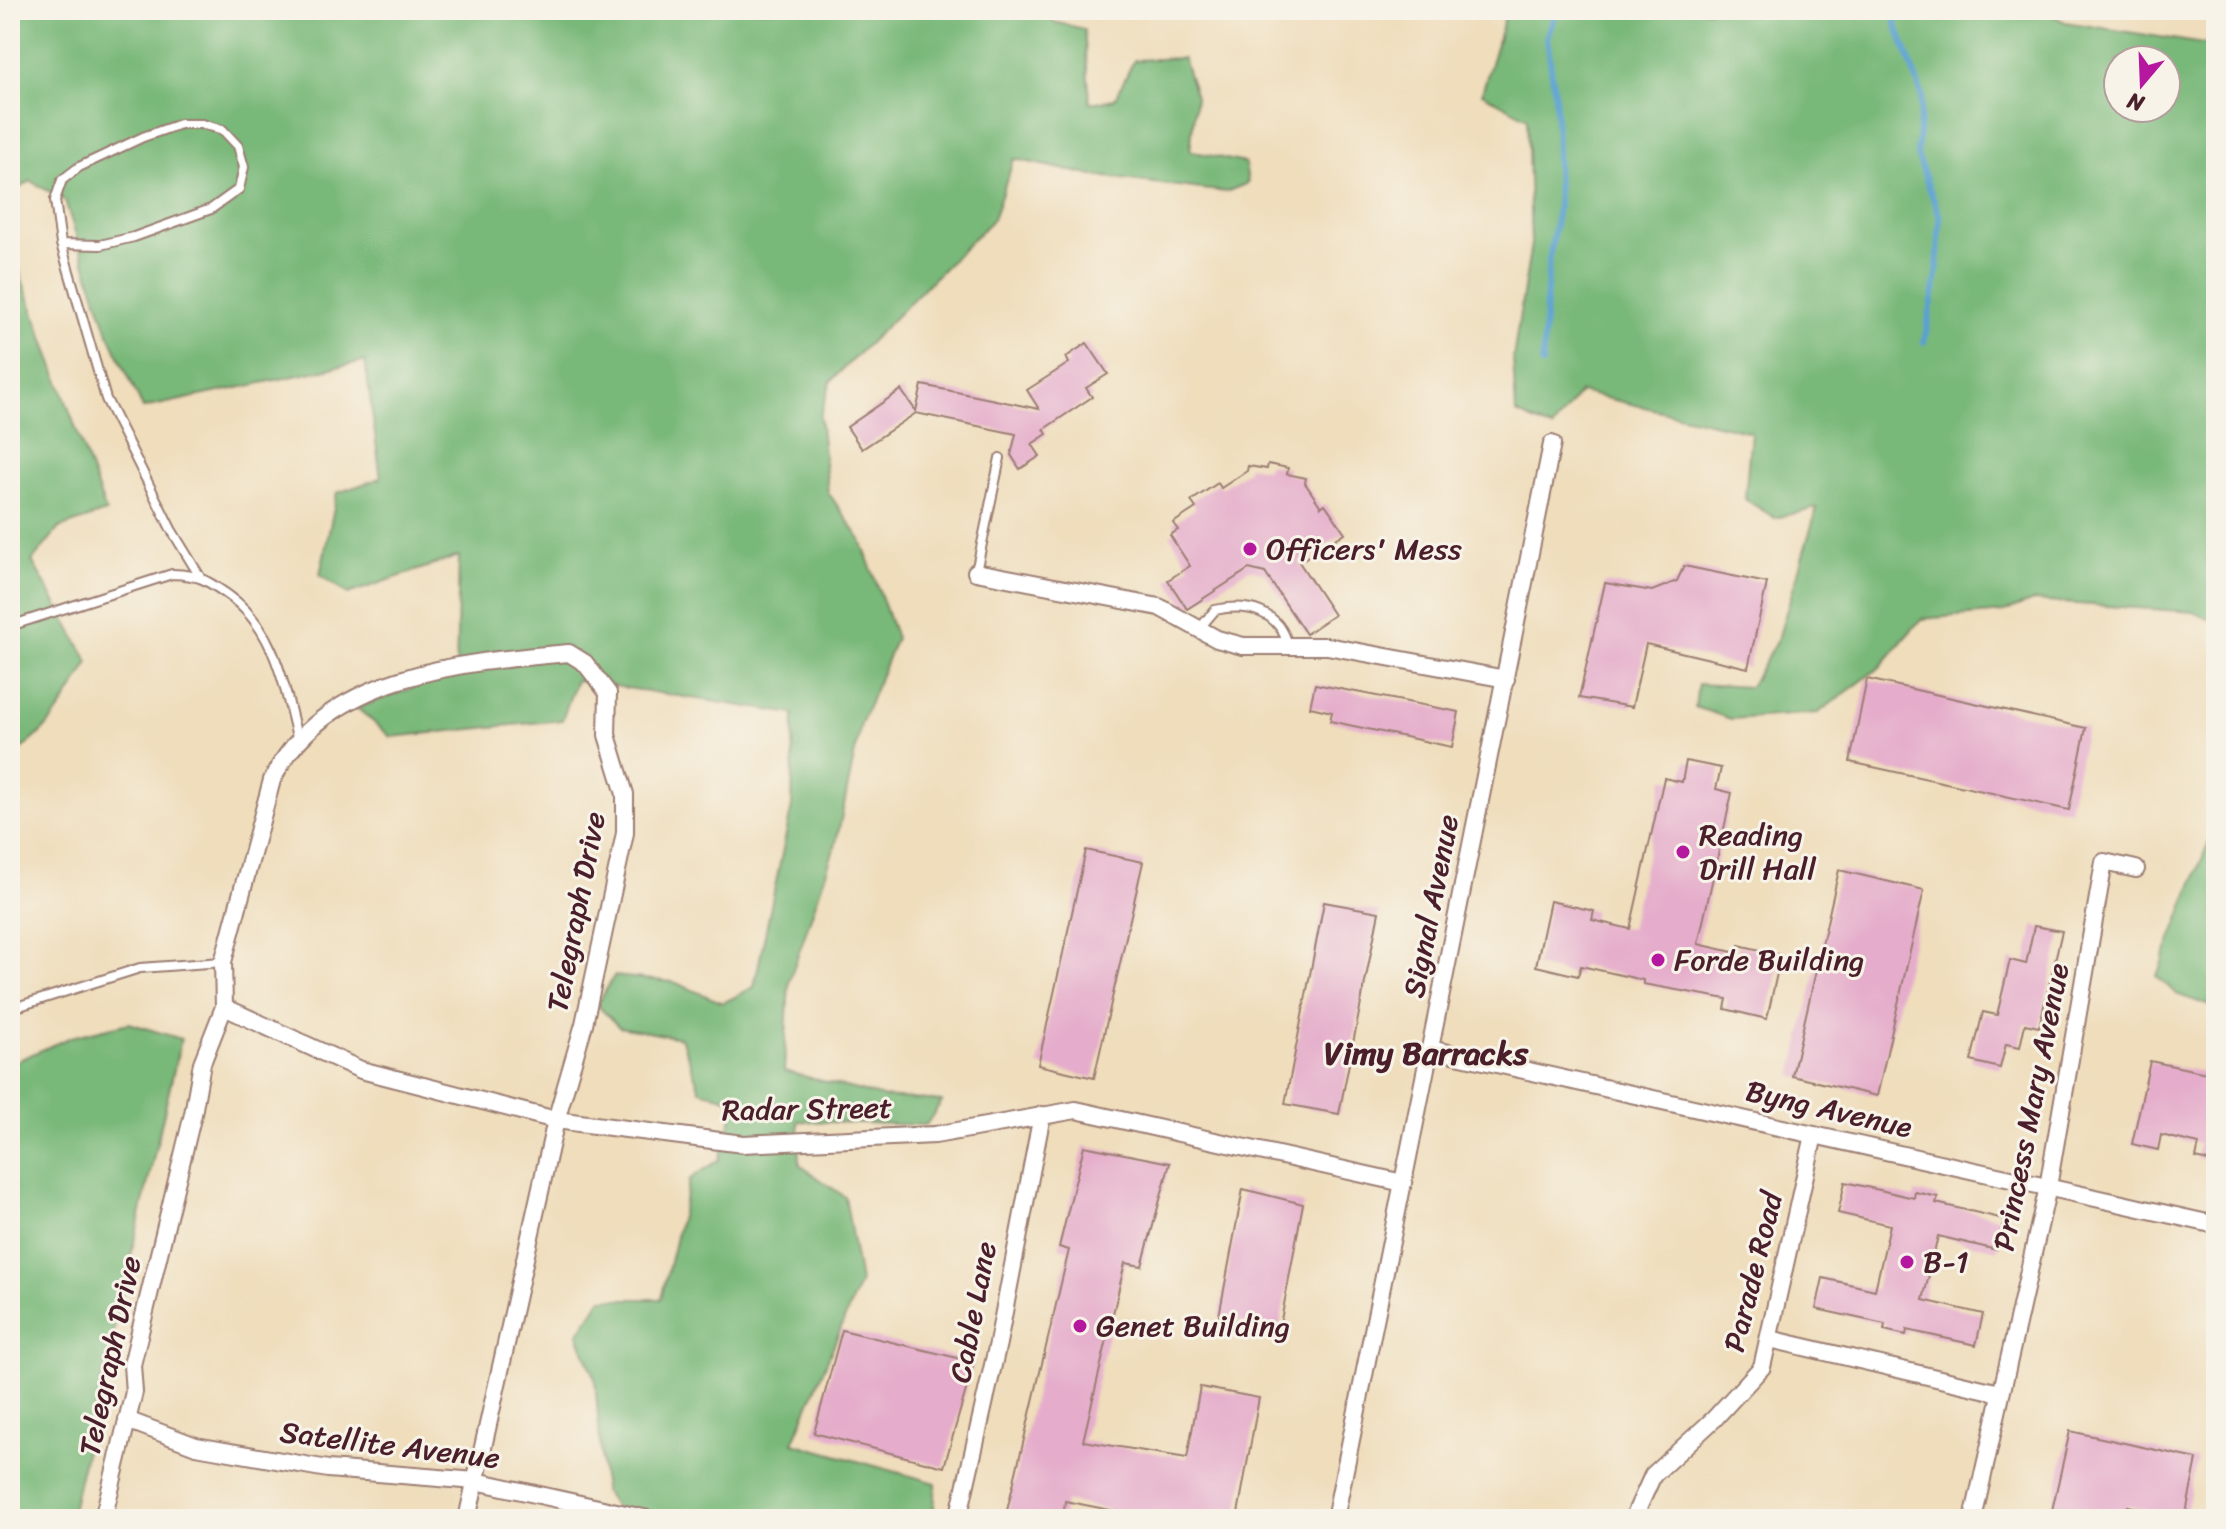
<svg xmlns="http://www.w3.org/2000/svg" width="2226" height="1529" viewBox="0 0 2226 1529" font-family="Sriracha,sans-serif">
<rect width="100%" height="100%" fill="#f7f3e8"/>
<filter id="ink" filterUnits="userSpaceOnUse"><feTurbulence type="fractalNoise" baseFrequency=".0125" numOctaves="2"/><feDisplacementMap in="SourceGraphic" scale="16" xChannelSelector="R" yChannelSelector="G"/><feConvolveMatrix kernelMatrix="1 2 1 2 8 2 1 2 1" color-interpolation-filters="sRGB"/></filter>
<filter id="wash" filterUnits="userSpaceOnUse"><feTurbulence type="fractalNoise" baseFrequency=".006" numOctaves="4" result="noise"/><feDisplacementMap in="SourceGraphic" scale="32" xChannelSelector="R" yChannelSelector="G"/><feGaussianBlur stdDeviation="1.8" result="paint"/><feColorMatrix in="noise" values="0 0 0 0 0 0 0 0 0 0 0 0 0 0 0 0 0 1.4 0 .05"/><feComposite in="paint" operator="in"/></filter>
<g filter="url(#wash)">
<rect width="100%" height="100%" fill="#efddbb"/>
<g fill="#78b878" stroke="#616c52" stroke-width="2" fill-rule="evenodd">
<path d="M 10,10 L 1046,10 L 1054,22 L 1084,29 L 1090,103 L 1115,99 L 1134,60 L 1183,58 L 1196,97 L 1190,151 L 1245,163 L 1248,183 L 1226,192 L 1090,175 L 1014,159 L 993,219 L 831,381 L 820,416 L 828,492 L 861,540 L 896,638 L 861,724 L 836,843 L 789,982 L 784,1071 L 883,1097 L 942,1101 L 926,1125 L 798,1121 L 800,1165 L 845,1197 L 860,1282 L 793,1443 L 936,1483 L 933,1519 L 622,1519 L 604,1491 L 595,1379 L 578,1334 L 601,1299 L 661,1299 L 690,1179 L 719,1160 L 737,1101 L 700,1090 L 681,1038 L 619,1027 L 597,1005 L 614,976 L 674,982 L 723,1003 L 754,987 L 792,806 L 794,714 L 576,680 L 562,720 L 391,737 L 357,708 L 456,672 L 459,556 L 348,594 L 320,575 L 337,493 L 381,478 L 365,361 L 143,408 L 108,333 L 65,201 L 31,181 L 10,194 Z"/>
<path d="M 1507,10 L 2042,10 L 2065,22 L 2210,45 L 2216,43 L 2216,622 L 2194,612 L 2033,601 L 2004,612 L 1921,619 L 1879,668 L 1818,713 L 1731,719 L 1695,707 L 1698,684 L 1750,687 L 1779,636 L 1817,508 L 1775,518 L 1745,499 L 1751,432 L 1580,392 L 1552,429 L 1516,413 L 1513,358 L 1531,244 L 1527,118 L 1482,93 ZM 2118,60 L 2166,60 L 2166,108 L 2118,108 Z"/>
<path d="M 10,246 L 106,512 L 59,528 L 32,561 L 89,662 C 69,696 47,738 10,755 Z"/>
<path d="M 2216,823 L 2216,1008 L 2176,994 L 2157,976 Z"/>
<path d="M 129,1023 L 181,1039 L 70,1519 L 10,1519 L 10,1064 L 71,1037 Z"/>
</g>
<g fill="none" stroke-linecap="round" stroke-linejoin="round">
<g stroke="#5aa1d0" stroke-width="6">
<path d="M 1891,10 L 1922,95 L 1917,155 L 1940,217 L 1937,275 L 1924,342"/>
<path d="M 1542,364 L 1549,261 L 1558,208 L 1556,105 L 1547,37 L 1557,10"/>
</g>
</g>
<g id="blocks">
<g fill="#e5adcb">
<path d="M 1087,343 L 1108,374 L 1086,388 L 1092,397 L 1044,429 L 1047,434 L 1032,444 L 1040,456 L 1020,469 L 1011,455 L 1016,434 L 916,413 L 862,449 L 847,427 L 901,390 L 916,411 L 922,385 L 1039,409 L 1027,390 L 1069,363 L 1066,357 Z"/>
<path d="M 1268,464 L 1288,468 L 1287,474 L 1306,478 L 1305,483 L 1321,507 L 1325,504 L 1345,533 L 1299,562 L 1334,615 L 1306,634 L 1265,573 L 1249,569 L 1187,609 L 1168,580 L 1190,566 L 1170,535 L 1178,530 L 1173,523 L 1196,508 L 1191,501 L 1218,483 L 1221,488 L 1247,471 L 1248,466 L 1267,469 Z"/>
<path d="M 1684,566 L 1767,583 L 1748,668 L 1646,644 L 1632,707 L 1579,698 L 1605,583 L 1652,591 L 1677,581 Z"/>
<path d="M 1867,679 L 2086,728 L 2069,810 L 1850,762 Z"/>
<path d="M 1315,684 L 1459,712 L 1452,747 L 1330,721 L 1332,712 L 1310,707 Z"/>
<path d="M 1686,761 L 1721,768 L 1716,789 L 1732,793 L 1698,944 L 1737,953 L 1739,945 L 1781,955 L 1767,1019 L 1725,1009 L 1727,999 L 1643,984 L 1643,980 L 1581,966 L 1578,976 L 1536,966 L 1550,901 L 1594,911 L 1592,920 L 1630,929 L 1664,778 L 1682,782 Z"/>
<path d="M 1086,850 L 1143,862 L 1094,1078 L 1038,1065 Z"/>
<path d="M 1839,870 L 1924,890 L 1877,1096 L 1792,1076 Z"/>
<path d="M 1324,902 L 1379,912 L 1339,1114 L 1285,1104 Z"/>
<path d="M 2034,926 L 2062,931 L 2039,1027 L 2025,1024 L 2020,1047 L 2006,1044 L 2000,1068 L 1971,1061 L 1983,1012 L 1997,1015 L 2010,960 L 2026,964 Z"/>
<path d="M 2150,1061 L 2216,1075 L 2216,1163 L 2196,1158 L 2199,1144 L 2161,1135 L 2158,1150 L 2132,1144 Z"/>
<path d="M 1084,1146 L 1170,1163 L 1142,1266 L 1125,1263 L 1083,1441 L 1187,1458 L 1200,1387 L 1259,1398 L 1237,1519 L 1155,1519 L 1065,1501 L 1063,1519 L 1005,1519 L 1069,1250 L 1059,1247 Z"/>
<path d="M 1845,1182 L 1914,1198 L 1915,1192 L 1938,1197 L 1936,1203 L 2004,1219 L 1997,1250 L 1938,1236 L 1928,1279 L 1923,1300 L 1983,1314 L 1976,1345 L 1907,1330 L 1906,1335 L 1884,1330 L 1885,1324 L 1816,1309 L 1823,1278 L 1875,1290 L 1890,1225 L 1838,1213 Z"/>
<path d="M 1243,1189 L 1303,1204 L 1279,1331 L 1219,1316 Z"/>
<path d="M 842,1330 L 974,1362 L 944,1467 L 814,1433 Z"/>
<path d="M 2070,1431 L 2197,1459 L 2185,1518 L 2128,1506 L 2125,1519 L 2050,1519 Z"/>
</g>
</g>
</g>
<g filter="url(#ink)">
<use href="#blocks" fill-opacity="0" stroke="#9c7e73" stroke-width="2"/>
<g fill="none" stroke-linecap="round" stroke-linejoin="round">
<defs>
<g id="service">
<path d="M 61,244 L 100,245 L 134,237 L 211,209 L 239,189 L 244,167 L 238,146 L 223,130 L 202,124 L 180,124 L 143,137 L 79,167 L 62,180 L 55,200 L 61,244 L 106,399 L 171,529 L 199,575"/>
<path d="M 976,572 L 1000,458"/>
<path d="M 10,626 L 172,574 C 200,575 205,579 228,595 C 276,629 284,686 298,741"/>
<path d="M 1199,629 L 1215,610 C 1248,603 1280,611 1288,646"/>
<path d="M 10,1009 L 140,968 L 222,962"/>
</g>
<g id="minor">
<path d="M 976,572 L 1159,607 L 1217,639 L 1243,646 L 1327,646 L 1506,679"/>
<path d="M 224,1007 L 361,1070 L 556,1120 L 743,1144 L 935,1135 L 1076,1110 L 1403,1183"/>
<path d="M 1430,1049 L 2216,1225"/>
<path d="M 1770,1339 L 2000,1393"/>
<path d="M 127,1420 L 196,1446 L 328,1469 L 476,1481 L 648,1519"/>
<path d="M 103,1519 L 134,1392 L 132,1365 L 193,1114 L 202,1063 L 224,1007 L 223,962 L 272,780 C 324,673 464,662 569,653 L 585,663 L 608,693 L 607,735 L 625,794 L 625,833 L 584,1024 L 556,1120 L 467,1519"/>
<path d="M 958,1519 L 998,1343 L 1042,1115"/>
<path d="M 1335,1519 L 1552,444"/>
<path d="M 1633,1519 L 1653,1475 L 1714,1419 L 1762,1367 L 1814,1135"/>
<path d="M 1973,1519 L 2048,1187 L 2104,862 L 2136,869"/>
</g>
</defs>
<use href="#service" stroke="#9c7e73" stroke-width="12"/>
<use href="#minor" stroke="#9c7e73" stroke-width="20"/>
<use href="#service" stroke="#fff" stroke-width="8"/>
<use href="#minor" stroke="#fff" stroke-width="16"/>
</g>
</g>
<g fill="#b5179e" stroke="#f7f3e8" stroke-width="3">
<circle cx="1250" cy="549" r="8"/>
<circle cx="1683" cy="852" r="8"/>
<circle cx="1658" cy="960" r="8"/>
<circle cx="1907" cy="1262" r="8"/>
<circle cx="1080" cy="1326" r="8"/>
</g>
<g text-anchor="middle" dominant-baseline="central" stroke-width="6" stroke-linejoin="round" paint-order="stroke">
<g font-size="30" fill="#4a1f2b" stroke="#f7f3e8" text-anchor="start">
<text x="1266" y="549">Officers' Mess</text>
<text x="1699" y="835">Reading<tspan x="1699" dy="34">Drill Hall</tspan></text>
<text x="1674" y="960">Forde Building</text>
<text x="1923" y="1262">B-1</text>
<text x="1096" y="1326">Genet Building</text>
</g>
<g font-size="30" fill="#4a1f2b" stroke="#f7f3e8">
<text transform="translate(1431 906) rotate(-79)">Signal Avenue</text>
<text transform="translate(576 912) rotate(-79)">Telegraph Drive</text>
<text transform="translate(2031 1107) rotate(-79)">Princess Mary Avenue</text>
<text transform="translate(807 1109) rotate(-1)">Radar Street</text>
<text transform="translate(1829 1109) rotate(13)">Byng Avenue</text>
<text transform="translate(1753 1272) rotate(-76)">Parade Road</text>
<text transform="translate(973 1312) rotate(-79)">Cable Lane</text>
<text transform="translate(110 1356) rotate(-78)">Telegraph Drive</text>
<text transform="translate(390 1445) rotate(7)">Satellite Avenue</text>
</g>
<g font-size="32" font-weight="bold" fill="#4a1f2b" stroke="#f7f3e8">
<text x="1426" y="1053">Vimy Barracks</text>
</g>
</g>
<rect width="2226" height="1529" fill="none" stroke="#f7f3e8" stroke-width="40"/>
<g transform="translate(2142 84) rotate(199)"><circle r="38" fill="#f7f3e8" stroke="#b29e9c" stroke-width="2"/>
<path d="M0-6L14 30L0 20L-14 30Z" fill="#b5179e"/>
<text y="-12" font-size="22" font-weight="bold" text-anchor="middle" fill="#4a1f2b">N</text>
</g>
</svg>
